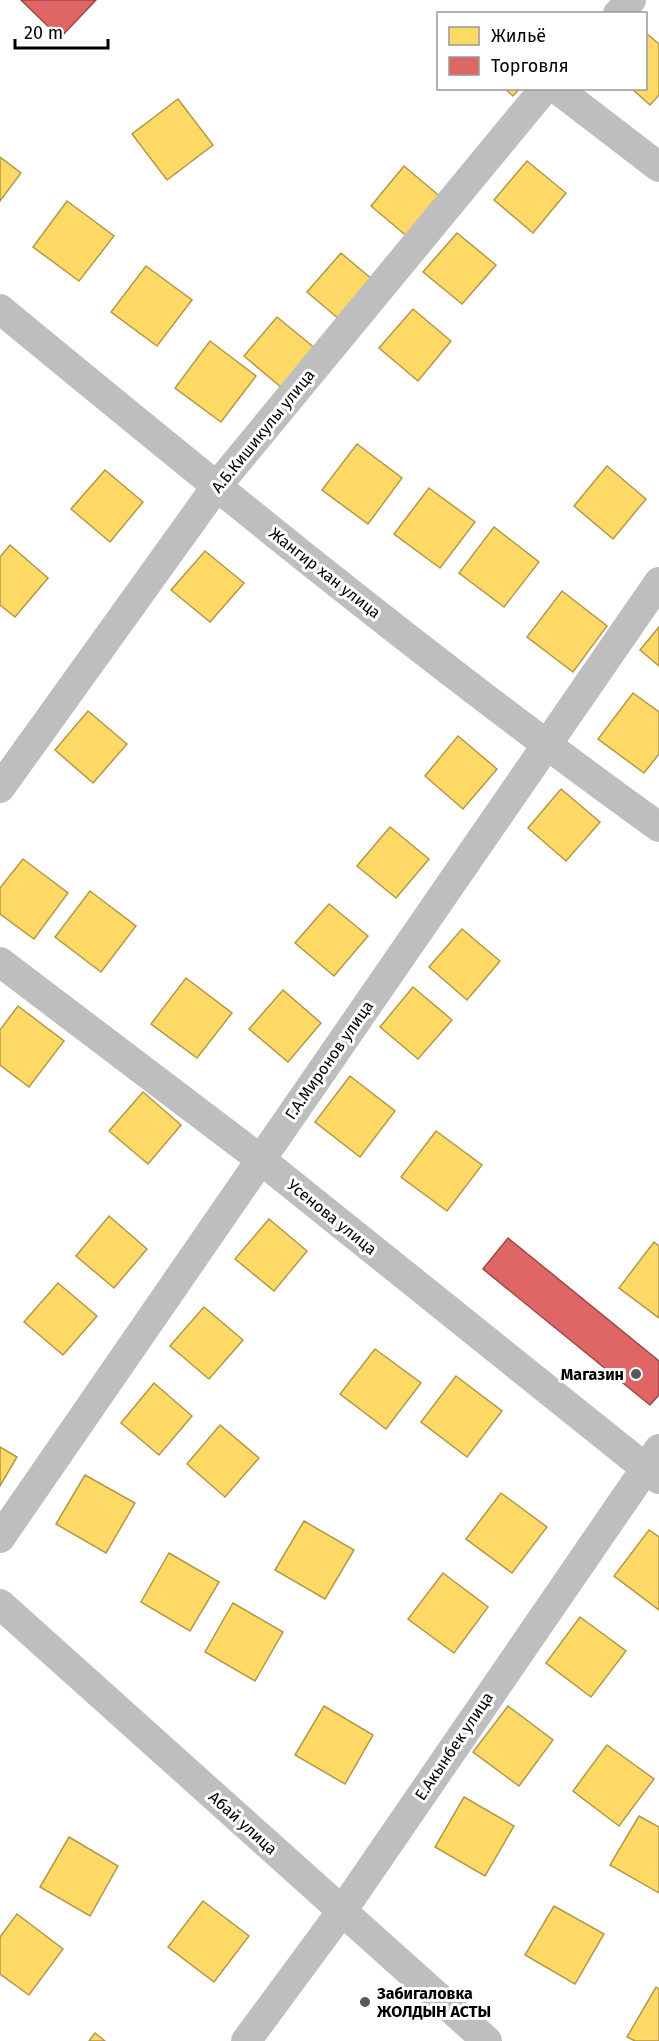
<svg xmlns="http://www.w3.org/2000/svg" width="659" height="2041" viewBox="0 0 659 2041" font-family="'Fira Sans',sans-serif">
<rect width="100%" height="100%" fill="#fff"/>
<g fill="#ffd966" stroke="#b29847" stroke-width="1.5">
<path d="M 646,33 L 659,44 L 659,95 L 650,105 L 631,88 L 646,88 Z"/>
<path d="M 504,88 L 520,88 L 513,96 Z"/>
<path d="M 178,99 L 213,145 L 167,180 L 132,134 Z"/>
<path d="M 0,157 L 21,173 L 0,201 Z"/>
<path d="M 527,161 L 566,193 L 533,233 L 494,200 Z"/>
<path d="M 404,166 L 443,199 L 409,238 L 371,206 Z"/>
<path d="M 67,201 L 114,236 L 79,281 L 33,247 Z"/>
<path d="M 457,233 L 496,265 L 462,304 L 423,272 Z"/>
<path d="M 341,253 L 379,285 L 346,325 L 307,292 Z"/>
<path d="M 146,266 L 192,300 L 157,346 L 111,312 Z"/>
<path d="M 413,309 L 451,341 L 418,381 L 379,348 Z"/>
<path d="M 277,317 L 316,349 L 282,388 L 244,356 Z"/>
<path d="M 210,341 L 256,376 L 221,422 L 175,388 Z"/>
<path d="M 357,444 L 402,478 L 368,524 L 322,490 Z"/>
<path d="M 607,466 L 646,499 L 613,539 L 574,506 Z"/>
<path d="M 105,470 L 143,502 L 110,542 L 71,509 Z"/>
<path d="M 429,488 L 475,522 L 440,568 L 394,534 Z"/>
<path d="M 494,527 L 539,562 L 504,607 L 459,573 Z"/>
<path d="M 10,545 L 48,578 L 15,617 L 0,605 L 0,557 Z"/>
<path d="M 205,551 L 244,583 L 210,622 L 171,590 Z"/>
<path d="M 562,591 L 607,626 L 573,672 L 527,637 Z"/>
<path d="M 659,627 L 659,666 L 640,650 Z"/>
<path d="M 633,693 L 659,712 L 659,754 L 644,773 L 598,739 Z"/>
<path d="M 88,711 L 127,744 L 93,783 L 55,750 Z"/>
<path d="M 458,736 L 497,769 L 463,809 L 425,776 Z"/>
<path d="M 561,789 L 600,822 L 566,861 L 528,828 Z"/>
<path d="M 390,827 L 429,859 L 396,898 L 357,866 Z"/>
<path d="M 23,859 L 68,893 L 34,939 L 0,914 L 0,888 Z"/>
<path d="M 90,891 L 136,926 L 101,972 L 55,937 Z"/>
<path d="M 329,904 L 368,936 L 334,976 L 295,943 Z"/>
<path d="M 462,929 L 500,961 L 467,1000 L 429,967 Z"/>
<path d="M 186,978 L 232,1013 L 197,1058 L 151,1024 Z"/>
<path d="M 413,987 L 452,1020 L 418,1059 L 380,1027 Z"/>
<path d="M 283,990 L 321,1023 L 288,1062 L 249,1029 Z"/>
<path d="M 18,1006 L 64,1041 L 29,1087 L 0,1065 L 0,1030 Z"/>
<path d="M 350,1076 L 395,1111 L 360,1157 L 315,1122 Z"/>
<path d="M 143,1092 L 181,1125 L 148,1164 L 109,1131 Z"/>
<path d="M 436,1131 L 482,1165 L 447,1211 L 401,1177 Z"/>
<path d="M 109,1216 L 147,1249 L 114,1288 L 76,1256 Z"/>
<path d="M 269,1219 L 307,1251 L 274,1291 L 235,1259 Z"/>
<path d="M 654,1242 L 659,1246 L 659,1318 L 619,1288 Z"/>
<path d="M 58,1283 L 97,1316 L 63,1355 L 24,1322 Z"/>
<path d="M 204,1307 L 243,1340 L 209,1379 L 170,1346 Z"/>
<path d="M 375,1349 L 421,1383 L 386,1429 L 340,1394 Z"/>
<path d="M 456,1376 L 502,1411 L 467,1457 L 421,1422 Z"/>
<path d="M 154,1383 L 192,1416 L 159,1455 L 121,1423 Z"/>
<path d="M 220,1425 L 259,1458 L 225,1497 L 187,1464 Z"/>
<path d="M 0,1447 L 17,1457 L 0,1486 Z"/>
<path d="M 85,1475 L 135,1503 L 106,1553 L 56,1524 Z"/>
<path d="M 501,1493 L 547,1527 L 512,1573 L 466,1539 Z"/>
<path d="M 304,1521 L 354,1550 L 325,1599 L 275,1570 Z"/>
<path d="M 649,1530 L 659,1537 L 659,1610 L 614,1576 Z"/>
<path d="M 169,1553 L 219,1582 L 190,1631 L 141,1602 Z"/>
<path d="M 443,1573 L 488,1607 L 454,1653 L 408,1619 Z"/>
<path d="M 233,1603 L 283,1632 L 255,1681 L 205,1652 Z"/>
<path d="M 580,1617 L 626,1651 L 591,1697 L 546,1663 Z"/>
<path d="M 324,1706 L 373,1735 L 345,1784 L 295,1755 Z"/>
<path d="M 508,1706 L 553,1740 L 519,1786 L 473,1752 Z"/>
<path d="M 607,1745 L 654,1779 L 619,1826 L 573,1791 Z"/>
<path d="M 464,1797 L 514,1826 L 485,1876 L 435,1847 Z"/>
<path d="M 639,1816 L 659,1827 L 659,1893 L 610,1865 Z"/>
<path d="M 69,1837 L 118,1866 L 90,1916 L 40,1887 Z"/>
<path d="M 203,1901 L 249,1936 L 214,1982 L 168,1947 Z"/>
<path d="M 554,1906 L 604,1934 L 575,1984 L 525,1955 Z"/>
<path d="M 17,1914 L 63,1949 L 29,1995 L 0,1974 L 0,1937 Z"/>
<path d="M 656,1987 L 659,1989 L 659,2041 L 635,2041 L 627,2037 Z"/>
<path d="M 95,2033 L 105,2041 L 89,2041 Z"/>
</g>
<g fill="#e06666" stroke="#9d4747" stroke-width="1.5">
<path d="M 21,0 L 96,0 L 60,38 Z"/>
<path d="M 508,1238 L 659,1361 L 659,1395 L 650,1405 L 483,1269 Z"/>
</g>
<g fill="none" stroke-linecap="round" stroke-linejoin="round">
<g stroke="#bebebe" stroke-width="30">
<path d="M 618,14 L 631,0"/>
<path d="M 556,88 L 659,167"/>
<path d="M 0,309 C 215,486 432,664 659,827"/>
<path d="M 0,788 L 216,487 L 545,88"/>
<path d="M 0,962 L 260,1159 L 659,1479"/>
<path d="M 0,1538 L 659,582"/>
<path d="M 0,1604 L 487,2041"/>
<path d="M 246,2041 L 342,1911 L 659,1449"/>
</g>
</g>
<g fill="#595959" stroke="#fff" stroke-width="2">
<circle cx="636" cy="1374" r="6"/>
<circle cx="365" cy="2002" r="6"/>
</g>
<g text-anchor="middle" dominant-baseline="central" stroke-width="6" stroke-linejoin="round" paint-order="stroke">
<g font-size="16" fill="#000" stroke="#fff">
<text transform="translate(263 431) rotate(-51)">А.Б.Кишикулы улица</text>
<text transform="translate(325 573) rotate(38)">Жангир хан улица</text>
<text transform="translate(329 1060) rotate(-55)">Г.А.Миронов улица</text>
<text transform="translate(332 1217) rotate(39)">Усенова улица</text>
<text transform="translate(454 1746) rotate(-56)">Е.Акынбек улица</text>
<text transform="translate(243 1823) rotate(42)">Абай улица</text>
</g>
<g font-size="16" font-weight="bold" fill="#000" stroke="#fff" text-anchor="end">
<text x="624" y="1374">Магазин</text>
<text x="377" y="1993" text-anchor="start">Забигаловка<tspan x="377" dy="18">ЖОЛДЫН АСТЫ</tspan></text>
</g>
</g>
<rect x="437" y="12" width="210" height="78" fill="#ffffff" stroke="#999999" stroke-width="1.5"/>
<rect x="449" y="27" width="30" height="18" fill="#ffd966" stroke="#999999" stroke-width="1.5"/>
<text x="491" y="42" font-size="18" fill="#000000">Жильё</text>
<rect x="449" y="57" width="30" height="18" fill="#e06666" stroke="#999999" stroke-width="1.5"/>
<text x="491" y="72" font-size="18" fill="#000000">Торговля</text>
<path d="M15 39v9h93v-9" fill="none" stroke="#000000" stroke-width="3"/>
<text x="24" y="39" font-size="18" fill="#000000" stroke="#ffffff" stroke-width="4.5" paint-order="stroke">20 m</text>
</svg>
